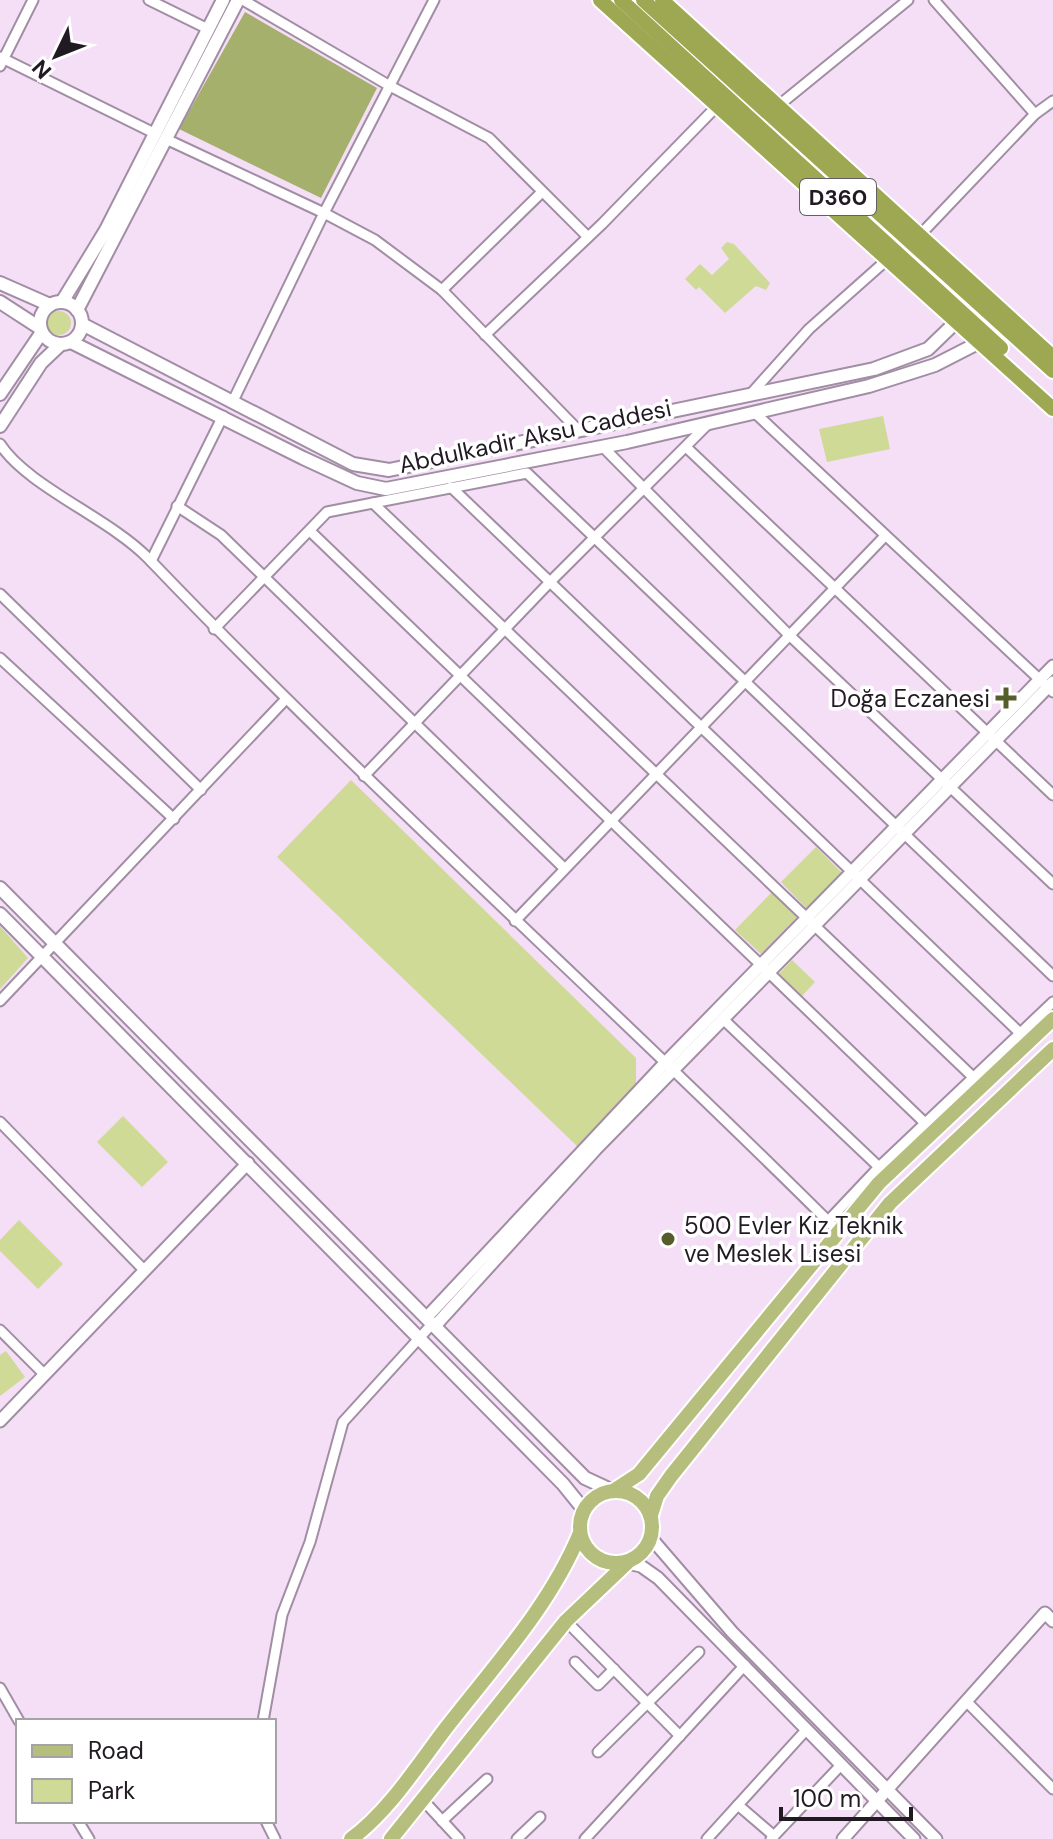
<svg xmlns="http://www.w3.org/2000/svg" width="1053" height="1839" viewBox="0 0 1053 1839" font-family="'DM Sans',sans-serif">
<rect width="100%" height="100%" fill="#f5dff7"/>
<g fill="#ceda96">
<path d="M 727,242 L 734,244 L 770,283 L 766,290 L 756,286 L 725,313 L 699,287 L 696,290 L 685,279 L 700,264 L 712,275 L 729,259 L 721,248 Z"/>
<circle cx="59" cy="323" r="12"/>
<path d="M 883,416 L 890,449 L 827,462 L 819,429 Z"/>
<path d="M 351,780 L 636,1058 L 636,1086 L 579,1148 L 277,857 Z"/>
<path d="M 816,847 L 842,873 L 807,909 L 781,882 Z"/>
<path d="M 772,892 L 797,917 L 761,954 L 735,930 Z"/>
<path d="M 0,926 L 28,958 L 0,989 Z"/>
<path d="M 792,960 L 815,982 L 801,997 L 778,975 Z"/>
<path d="M 123,1116 L 168,1162 L 142,1187 L 97,1142 Z"/>
<path d="M 19,1220 L 63,1264 L 38,1289 L 0,1251 L 0,1240 Z"/>
<path d="M 6,1351 L 25,1377 L 0,1396 L 0,1355 Z"/>
</g>
<path fill="#a5b06c" d="M 245,12 L 377,88 L 321,198 L 179,129 Z"/>
<g fill="none" stroke-linecap="round" stroke-linejoin="round">
<defs>
<g id="minor">
<path d="M 149,0 L 208,29"/>
<path d="M 243,0 L 390,86 L 489,138 L 588,237"/>
<path d="M 434,0 L 324,213 L 375,240 L 442,290 L 579,431"/>
<path d="M 934,0 L 1035,114"/>
<path d="M 0,57 L 154,133"/>
<path d="M 0,66 L 33,0"/>
<path d="M 778,106 L 908,0"/>
<path d="M 166,139 L 324,213 L 232,403"/>
<path d="M 921,234 L 1035,114 L 1053,101"/>
<path d="M 442,290 L 542,192"/>
<path d="M 485,335 L 602,224 L 719,104"/>
<path d="M 749,396 L 809,329 L 889,258"/>
<path d="M 754,412 L 1053,692"/>
<path d="M 0,444 C 27,486 109,518 148,558 C 370,790 610,1003 837,1230"/>
<path d="M 603,447 L 788,634 L 1053,884"/>
<path d="M 686,447 L 1053,795"/>
<path d="M 451,487 L 1020,1033"/>
<path d="M 373,503 L 974,1078"/>
<path d="M 177,506 L 221,535 L 564,868"/>
<path d="M 311,532 L 925,1123"/>
<path d="M 151,561 L 223,416"/>
<path d="M 0,594 L 201,790"/>
<path d="M 214,629 L 327,512 L 527,473 L 1053,976"/>
<path d="M 0,658 L 174,819"/>
<path d="M 364,776 L 550,582 L 709,423"/>
<path d="M 515,921 L 885,536"/>
<path d="M 0,1001 L 285,700"/>
<path d="M 724,1020 L 879,1167"/>
<path d="M 0,1122 L 144,1270"/>
<path d="M 828,1221 L 879,1167 L 1053,1002"/>
<path d="M 0,1330 L 45,1375"/>
<path d="M 566,1621 L 680,1736"/>
<path d="M 575,1662 L 598,1685 L 614,1669"/>
<path d="M 0,1688 L 19,1721"/>
<path d="M 966,1701 L 1053,1789"/>
<path d="M 263,1721 L 282,1615 L 310,1542 L 343,1422 L 433,1323"/>
<path d="M 598,1752 L 699,1652"/>
<path d="M 423,1800 L 459,1839"/>
<path d="M 738,1805 L 774,1836"/>
<path d="M 78,1821 L 89,1839"/>
<path d="M 266,1821 L 275,1839"/>
<path d="M 442,1821 L 487,1779"/>
<path d="M 517,1839 L 540,1817"/>
<path d="M 585,1839 L 745,1665"/>
<path d="M 707,1839 L 807,1729"/>
<path d="M 771,1839 L 841,1765"/>
</g>
<g id="tertiary">
<path d="M 427,1317 L 665,1063 L 1053,666"/>
<path d="M 435,1326 L 596,1149 L 1053,682"/>
<path d="M 0,1421 L 248,1163"/>
<path d="M 651,1538 L 732,1632 L 936,1839"/>
<path d="M 627,1563 L 641,1566 L 658,1578 L 914,1839"/>
<path d="M 843,1839 L 1045,1613 L 1053,1621"/>
</g>
<g id="secondary">
<path d="M 0,283 L 50,305"/>
<path d="M 0,302 L 40,328"/>
<path d="M 62,302 L 106,230 L 223,0"/>
<circle cx="61" cy="323" r="21"/>
<path d="M 77,310 L 238,0"/>
<path d="M 82,324 L 353,464 L 389,470 L 874,369 L 928,349 L 957,321"/>
<path d="M 71,342 L 303,458 L 357,483 L 386,489 L 627,442 L 869,386 L 935,365 L 980,342"/>
<path d="M 0,394 L 42,332"/>
<path d="M 0,426 L 41,363 L 61,344"/>
<path d="M 0,888 L 585,1478 L 613,1491"/>
<path d="M 0,914 L 563,1484 L 584,1510"/>
</g>
<g id="primary">
<circle cx="616" cy="1527" r="36"/>
<path d="M 613,1491 L 639,1474 L 879,1183 L 1053,1019"/>
<path d="M 651,1515 L 657,1496 L 671,1476 L 890,1203 L 1053,1049"/>
<path d="M 351,1839 C 389,1811 417,1766 446,1728 C 494,1666 550,1606 580,1533"/>
<path d="M 391,1839 L 566,1621 L 627,1563"/>
</g>
<g id="trunk">
<path d="M 600,0 L 1053,409"/>
<path d="M 621,0 L 1001,348"/>
<path d="M 643,0 L 1053,371"/>
<path d="M 662,0 L 1053,357"/>
</g>
</defs>
<use href="#minor" stroke="#a28ea4" stroke-width="13"/>
<use href="#tertiary" stroke="#a28ea4" stroke-width="15"/>
<use href="#secondary" stroke="#a28ea4" stroke-width="16"/>
<use href="#primary" stroke="#fff" stroke-width="18"/>
<use href="#trunk" stroke="#fff" stroke-width="18"/>
<use href="#minor" stroke="#fff" stroke-width="9"/>
<use href="#tertiary" stroke="#fff" stroke-width="11"/>
<use href="#secondary" stroke="#fff" stroke-width="12"/>
<use href="#primary" stroke="#b6be7e" stroke-width="14"/>
<use href="#trunk" stroke="#9ea853" stroke-width="14"/>
</g>
<g fill="#565d2b" stroke="#fff" stroke-width="3">
<path d="M1002 686h8v8h8v8h-8v8h-8v-8h-8v-8h8z"/>
<circle cx="668" cy="1239" r="8"/>
</g>
<g text-anchor="middle" dominant-baseline="central" stroke-width="7" stroke-linejoin="round" paint-order="stroke">
<rect fill="#fff" stroke="#645f64" stroke-width="2" x="800" y="179" width="76" height="36" rx="6"/>
<g font-size="22" font-weight="bold" fill="#211a22">
<text x="838" y="197">D360</text>
</g>
<g font-size="24" fill="#211a22" stroke="#fff">
<text transform="translate(535 436) rotate(-12)">Abdulkadir Aksu Caddesi</text>
</g>
<g font-size="24" fill="#211a22" stroke="#fff" text-anchor="end">
<text x="990" y="698">Doğa Eczanesi</text>
<text x="684" y="1225" text-anchor="start">500 Evler Kız Teknik<tspan x="684" dy="28">ve Meslek Lisesi</tspan></text>
</g>
</g>
<rect x="16" y="1719" width="260" height="104" fill="#ffffff" stroke="#a6a3a7" stroke-width="2"/>
<rect x="32" y="1745" width="40" height="12" fill="#b6be7e" stroke="#a6a3a7" stroke-width="2"/>
<text x="88" y="1759" font-size="24" fill="#211a22">Road</text>
<rect x="32" y="1779" width="40" height="24" fill="#ceda96" stroke="#a6a3a7" stroke-width="2"/>
<text x="88" y="1799" font-size="24" fill="#211a22">Park</text>
<g transform="translate(56 56) rotate(227)" stroke="#ffffff" stroke-width="6" paint-order="stroke">
<path d="M0-6L14 30L0 20L-14 30Z" fill="#211a22"/>
<text y="-12" font-size="22" font-weight="bold" text-anchor="middle" fill="#211a22">N</text>
</g>
<path d="M781 1807v12h130v-12" fill="none" stroke="#211a22" stroke-width="4"/>
<text x="793" y="1807" font-size="24" fill="#211a22" stroke="#ffffff" stroke-width="6" paint-order="stroke">100 m</text>
</svg>
